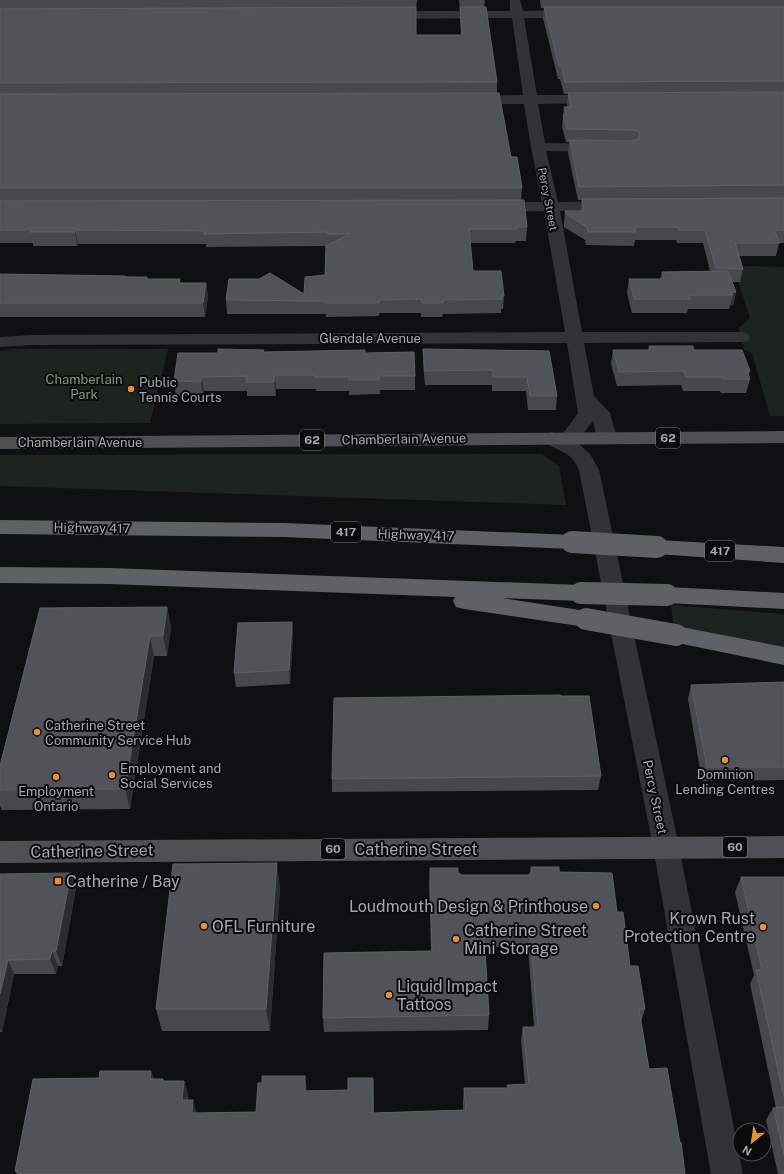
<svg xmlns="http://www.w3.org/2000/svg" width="784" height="1174" viewBox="0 0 784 1174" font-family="'Public Sans',sans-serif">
<rect width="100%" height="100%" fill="#101012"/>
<g fill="#1d241d">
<path d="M 733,266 L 784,267 L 784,416 L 770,416 L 752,353 L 744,350 L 739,328 L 750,318 Z"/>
<path d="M 9,349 L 168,349 L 150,423 L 0,424 L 0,351 Z"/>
<path d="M 542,454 L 559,466 L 566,505 L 0,486 L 0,455 Z"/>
<path d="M 671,605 L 784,614 L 784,652 L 674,628 Z"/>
</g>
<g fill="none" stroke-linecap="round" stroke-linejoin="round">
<path fill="#313336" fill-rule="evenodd" d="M 510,0 L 520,0 L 523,11 L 573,10 L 577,11 L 579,14 L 577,17 L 573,18 L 524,18 L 537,95 L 597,95 L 602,96 L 604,99 L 602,102 L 597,103 L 538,104 L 545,143 L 599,144 L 604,145 L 606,148 L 604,151 L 599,152 L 546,151 L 558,202 L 611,201 L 616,203 L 619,206 L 616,209 L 611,211 L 560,211 L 582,332 L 741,332 L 747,333 L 750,337 L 747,341 L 741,342 L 584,343 L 594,396 L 610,413 L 617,438 L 614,442 L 607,444 L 600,442 L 597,438 L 593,421 L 577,442 L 590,454 L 599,470 L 679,847 L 743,1174 L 711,1174 L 653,847 L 579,470 C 570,447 551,452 542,438 L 545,434 L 552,432 L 562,435 L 578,413 L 567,343 L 31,345 L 0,347 L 0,337 L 31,335 L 565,332 L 544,211 L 495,212 L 490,210 L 487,207 L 490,204 L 495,202 L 542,202 L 531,147 L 524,104 L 471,104 L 466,103 L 464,100 L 466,97 L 471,96 L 523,95 L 512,18 L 385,19 L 381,18 L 379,15 L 381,12 L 385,11 L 510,11 Z"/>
<g fill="#4e5055" fill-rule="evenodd">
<path d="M 784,431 L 784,443 L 0,449 L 0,437 Z"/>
<path d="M 784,836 L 784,858 L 0,863 L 0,841 Z"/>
</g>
<g fill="#5e6267" fill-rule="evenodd">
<path d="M 0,520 L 284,523 L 572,535 L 580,537 L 583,542 L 580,547 L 572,549 L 284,537 L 0,534 Z"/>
<path d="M 657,540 L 784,547 L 784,563 L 657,554 L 649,552 L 646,547 L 649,542 Z"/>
<path d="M 0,567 L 109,568 L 581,585 L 589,587 L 592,593 L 589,599 L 581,601 L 502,598 L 586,611 L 594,613 L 597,619 L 594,625 L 586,627 L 464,609 L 456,607 L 453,601 L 455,597 L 109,584 L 0,583 Z"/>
<path d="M 667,587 L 784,593 L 784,609 L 667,603 L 659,601 L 656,595 L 659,589 Z"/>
<path d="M 676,626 L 784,647 L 784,665 L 668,641 L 665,635 L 668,629 Z"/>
</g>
<g stroke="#5e6267" stroke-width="22">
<path d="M 572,542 L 657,547"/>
<path d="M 581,593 L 667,595"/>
<path d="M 586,619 L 676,635"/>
</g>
</g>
<g fill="#46484c">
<path d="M 0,0 L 417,0 L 416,9 L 416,35 L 461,35 L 460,19 L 460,9 L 459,0 L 485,0 L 484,7 L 497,82 L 497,93 L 511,157 L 522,188 L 521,200 L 527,227 L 526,241 L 516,241 L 515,243 L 470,243 L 473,271 L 504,296 L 503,309 L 501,309 L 501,313 L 443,314 L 442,317 L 421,317 L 421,313 L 379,313 L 379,316 L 326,317 L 326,314 L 227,314 L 226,300 L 304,294 L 325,275 L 326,246 L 206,247 L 206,244 L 78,244 L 77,246 L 33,246 L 33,243 L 0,243 Z"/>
<path d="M 540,0 L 784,0 L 784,243 L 779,243 L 776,256 L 739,256 L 743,269 L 740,282 L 732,282 L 736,292 L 733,306 L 730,306 L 729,309 L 688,309 L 687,313 L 632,313 L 627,293 L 629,279 L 660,279 L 662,272 L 710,271 L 703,243 L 677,243 L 676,240 L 635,240 L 634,246 L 586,245 L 585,240 L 564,227 L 564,224 L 565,211 L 580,211 L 582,200 L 578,200 L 568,153 L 569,142 L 566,142 L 562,127 L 564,107 L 567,107 L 568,94 L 564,94 L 560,79 L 558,79 L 543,18 L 544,8 L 541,8 Z"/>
<path d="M 0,274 L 147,277 L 148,279 L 180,283 L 206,283 L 208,296 L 205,317 L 0,317 Z"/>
<path d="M 649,346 L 694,350 L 750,371 L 749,375 L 750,379 L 746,393 L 721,393 L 720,391 L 683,391 L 681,385 L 617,386 L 611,364 L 613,350 L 648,350 Z"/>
<path d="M 423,349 L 549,351 L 557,396 L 556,410 L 528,410 L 526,391 L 492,391 L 492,385 L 425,385 L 423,363 Z"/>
<path d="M 264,352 L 365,353 L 415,376 L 415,390 L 380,390 L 380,394 L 349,395 L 349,391 L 316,391 L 316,389 L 276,389 L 276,396 L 247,396 L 247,391 L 204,391 L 203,396 L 176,396 L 174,381 L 218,353 Z"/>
<path d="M 167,607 L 171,628 L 167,656 L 154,656 L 130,809 L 2,810 L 0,806 L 0,766 Z"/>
<path d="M 292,622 L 293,636 L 290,684 L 236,687 L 234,673 Z"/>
<path d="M 784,682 L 784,780 L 702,781 L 688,699 L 691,685 Z"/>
<path d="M 561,696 L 601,776 L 598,790 L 332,792 L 332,779 Z"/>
<path d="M 531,867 L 559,872 L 617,912 L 630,966 L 645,1009 L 641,1022 L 649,1069 L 685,1174 L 17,1174 L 15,1171 L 99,1078 L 151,1071 L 154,1079 L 163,1079 L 164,1081 L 184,1081 L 188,1094 L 188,1100 L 197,1113 L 256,1112 L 307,1089 L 307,1091 L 348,1090 L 373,1078 L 374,1113 L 463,1110 L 463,1102 L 464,1088 L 507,1088 L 507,1085 L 525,1084 L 521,1041 L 523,1027 L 534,1027 L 528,947 L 485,947 L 489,1015 L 488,1030 L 324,1032 L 323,1018 L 431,951 L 429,884 L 430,868 L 458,874 L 460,875 L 529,875 L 530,873 Z"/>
<path d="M 0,874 L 76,888 L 62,966 L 58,966 L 56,974 L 14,974 L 2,1032 L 0,1032 Z"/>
<path d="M 741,877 L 784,877 L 784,1174 L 778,1174 L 766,1120 L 773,1108 L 776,1108 L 750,984 L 754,975 L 735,892 Z"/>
<path d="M 280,887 L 270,1031 L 162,1031 L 156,1009 Z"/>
</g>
<g fill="#2c2d30">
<path d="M 75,230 L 78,244 L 77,246 L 75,232 Z"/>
<path d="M 206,283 L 208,296 L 205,317 L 203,303 Z"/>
<path d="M 736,292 L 733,306 L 730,306 L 733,295 L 731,293 Z"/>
<path d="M 275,375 L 276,389 L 276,396 L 274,382 Z"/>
<path d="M 202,377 L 204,391 L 203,396 L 201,382 Z"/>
<path d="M 167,607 L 171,628 L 167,656 L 163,636 Z"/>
<path d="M 292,622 L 293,636 L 290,684 L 289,670 Z"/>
<path d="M 150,636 L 154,656 L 130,809 L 125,789 Z"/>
<path d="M 277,863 L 280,887 L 270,1031 L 266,1009 Z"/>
<path d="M 71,873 L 76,888 L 62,966 L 56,951 Z"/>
<path d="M 52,951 L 58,966 L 56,974 L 50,959 Z"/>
<path d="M 8,960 L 14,974 L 2,1032 L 0,1028 L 0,994 Z"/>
<path d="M 151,1071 L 156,1084 L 150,1079 Z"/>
<path d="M 305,1076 L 307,1089 L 307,1104 L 305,1091 Z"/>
<path d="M 184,1081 L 188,1094 L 186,1113 L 182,1100 Z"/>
<path d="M 193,1100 L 197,1113 L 192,1113 Z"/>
</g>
<g fill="#505357" stroke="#5d6065">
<path d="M 416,7 L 416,35 L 462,35 L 460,7 L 486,7 L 497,82 L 0,83 L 0,9 Z"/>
<path d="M 544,7 L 784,7 L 784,81 L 565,82 L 562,66 L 559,66 Z"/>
<path d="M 784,92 L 784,185 L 579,187 L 570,140 L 632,141 L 638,139 L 640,134 L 637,131 L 632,130 L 567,129 L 563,115 L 566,115 L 564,107 L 571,107 L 568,93 Z"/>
<path d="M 499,93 L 511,157 L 517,157 L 522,188 L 0,188 L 0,94 Z"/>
<path d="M 784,198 L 784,230 L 774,230 L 780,243 L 735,243 L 743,269 L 716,268 L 705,230 L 679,230 L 678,227 L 634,227 L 636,232 L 588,232 L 587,227 L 566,214 L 565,211 L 584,211 L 582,199 Z"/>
<path d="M 524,200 L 527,227 L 516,227 L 516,229 L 469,229 L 473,271 L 501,271 L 504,296 L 501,296 L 502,299 L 443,300 L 443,303 L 422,303 L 421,299 L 379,300 L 379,303 L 325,303 L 325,301 L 226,300 L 229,279 L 259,279 L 270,273 L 304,294 L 305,277 L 325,275 L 326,246 L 350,234 L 327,234 L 327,232 L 204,234 L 205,231 L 75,230 L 75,232 L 30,232 L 31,230 L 0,230 L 0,201 Z"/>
<path d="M 728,271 L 736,292 L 731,293 L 733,295 L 689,295 L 690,299 L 634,299 L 629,279 L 660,279 L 664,278 L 662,272 Z"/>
<path d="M 0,274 L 125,276 L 125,277 L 147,277 L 147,279 L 180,279 L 179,283 L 206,283 L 203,303 L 0,303 Z"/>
<path d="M 649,346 L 693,346 L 694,350 L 742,350 L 750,371 L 747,371 L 750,379 L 724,379 L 723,377 L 686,377 L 684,371 L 619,372 L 613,350 L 650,350 Z"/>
<path d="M 218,349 L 264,350 L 263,352 L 365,350 L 365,353 L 414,352 L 415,376 L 379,376 L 379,380 L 349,380 L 349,377 L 315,377 L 315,375 L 275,375 L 274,382 L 246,382 L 247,376 L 202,377 L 201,382 L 174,381 L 178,353 L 218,353 Z"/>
<path d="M 423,349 L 549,351 L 557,396 L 530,396 L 527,377 L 493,377 L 493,370 L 425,371 Z"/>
<path d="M 167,607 L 163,636 L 150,636 L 125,789 L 0,790 L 0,766 L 40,608 Z"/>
<path d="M 292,622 L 289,670 L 234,673 L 238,623 Z"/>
<path d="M 784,682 L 784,767 L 707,767 L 691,685 Z"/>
<path d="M 560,695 L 561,696 L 589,696 L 601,776 L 332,779 L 334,698 Z"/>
<path d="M 277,863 L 266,1009 L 156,1009 L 173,864 Z"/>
<path d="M 531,867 L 559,867 L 559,872 L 612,873 L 617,912 L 623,912 L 630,966 L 638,966 L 645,1009 L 639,1009 L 649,1069 L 667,1068 L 680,1143 L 681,1142 L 685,1174 L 18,1174 L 18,1172 L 15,1171 L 33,1079 L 99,1078 L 100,1071 L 151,1071 L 150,1079 L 163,1079 L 163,1081 L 184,1081 L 182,1100 L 193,1100 L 192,1113 L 256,1112 L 258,1083 L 262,1083 L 262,1076 L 305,1076 L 305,1091 L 348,1090 L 348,1078 L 373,1078 L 373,1113 L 466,1110 L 464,1088 L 508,1088 L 507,1085 L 529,1084 L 523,1027 L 538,1027 L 530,932 L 484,933 L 489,1015 L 323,1018 L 324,953 L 432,951 L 430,868 L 458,868 L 458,874 L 460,873 L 460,875 L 530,875 L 530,873 L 532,873 Z"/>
<path d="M 71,873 L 56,951 L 52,951 L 50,959 L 8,960 L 0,994 L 0,874 Z"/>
<path d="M 741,877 L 784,877 L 784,1097 L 756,970 L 762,970 Z"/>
<path d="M 784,1107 L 784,1154 L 773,1108 Z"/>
</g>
<g fill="#e89031" stroke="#0b0b0c" stroke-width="1.5">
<circle cx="131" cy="389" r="4"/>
<circle cx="37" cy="732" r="4"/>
<circle cx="725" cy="760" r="4"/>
<circle cx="112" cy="775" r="4"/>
<circle cx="56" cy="777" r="4"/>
<rect x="54" y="877" width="8" height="8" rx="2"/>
<circle cx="596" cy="906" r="4"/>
<circle cx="204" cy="926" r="4"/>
<circle cx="763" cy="927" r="4"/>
<circle cx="456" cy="939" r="4"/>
<circle cx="389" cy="995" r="4"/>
</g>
<g text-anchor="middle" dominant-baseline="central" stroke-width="4" stroke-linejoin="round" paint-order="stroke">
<g font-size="11" fill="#a2a9b2" stroke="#0b0b0c">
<text transform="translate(548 199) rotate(79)">Percy Street</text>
</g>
<g fill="#0b0b0c" stroke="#757a80" stroke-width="1">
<rect x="656" y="428" width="24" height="20" rx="3"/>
<rect x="300" y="430" width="24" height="20" rx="3"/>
<rect x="331" y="522" width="30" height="20" rx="3"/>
<rect x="705" y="541" width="30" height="20" rx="3"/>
<rect x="723" y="837" width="24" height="20" rx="3"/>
<rect x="321" y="839" width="24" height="20" rx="3"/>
</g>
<g font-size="12" font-weight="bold" fill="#a2a9b2">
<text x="668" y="438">62</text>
<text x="312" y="440">62</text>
<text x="346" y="532">417</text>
<text x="720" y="551">417</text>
<text x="735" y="847">60</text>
<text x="333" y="849">60</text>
</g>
<g font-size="13" fill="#a2a9b2" stroke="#0b0b0c">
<text x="370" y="338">Glendale Avenue</text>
<text transform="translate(404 439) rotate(-1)">Chamberlain Avenue</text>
<text x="80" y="442">Chamberlain Avenue</text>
<text transform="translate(92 528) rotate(1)">Highway 417</text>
<text transform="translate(416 535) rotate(2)">Highway 417</text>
<text transform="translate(655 797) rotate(78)">Percy Street</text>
</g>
<g font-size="13" fill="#7d9c7a" stroke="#0b0b0c">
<text x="84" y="379">Chamberlain<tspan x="84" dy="15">Park</tspan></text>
</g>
<g font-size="13" fill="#a2a9b2" stroke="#0b0b0c" text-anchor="start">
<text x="139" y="382">Public<tspan x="139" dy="15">Tennis Courts</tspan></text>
<text x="45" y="725">Catherine Street<tspan x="45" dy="15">Community Service Hub</tspan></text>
<text x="120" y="768">Employment and<tspan x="120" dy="15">Social Services</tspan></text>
<text x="725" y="774" text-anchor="middle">Dominion<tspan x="725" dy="15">Lending Centres</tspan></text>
<text x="56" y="791" text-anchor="middle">Employment<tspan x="56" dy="15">Ontario</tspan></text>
</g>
<g font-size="16" fill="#a2a9b2" stroke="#0b0b0c">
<text x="416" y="849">Catherine Street</text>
<text transform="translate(92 851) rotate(-1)">Catherine Street</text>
</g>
<g font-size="16" fill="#a2a9b2" stroke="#0b0b0c" text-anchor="start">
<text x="66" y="881">Catherine / Bay</text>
<text x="588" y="906" text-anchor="end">Loudmouth Design &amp; Printhouse</text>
<text x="755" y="918" text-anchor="end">Krown Rust<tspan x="755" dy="18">Protection Centre</tspan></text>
<text x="212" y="926">OFL Furniture</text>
<text x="464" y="930">Catherine Street<tspan x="464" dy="18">Mini Storage</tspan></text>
<text x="397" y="986">Liquid Impact<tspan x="397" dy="18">Tattoos</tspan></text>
</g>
</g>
<g transform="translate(752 1142) rotate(210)"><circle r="19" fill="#0b0b0c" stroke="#474a4e"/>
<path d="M0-3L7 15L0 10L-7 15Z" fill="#e89031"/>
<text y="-6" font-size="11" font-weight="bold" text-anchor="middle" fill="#a2a9b2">N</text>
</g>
</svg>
